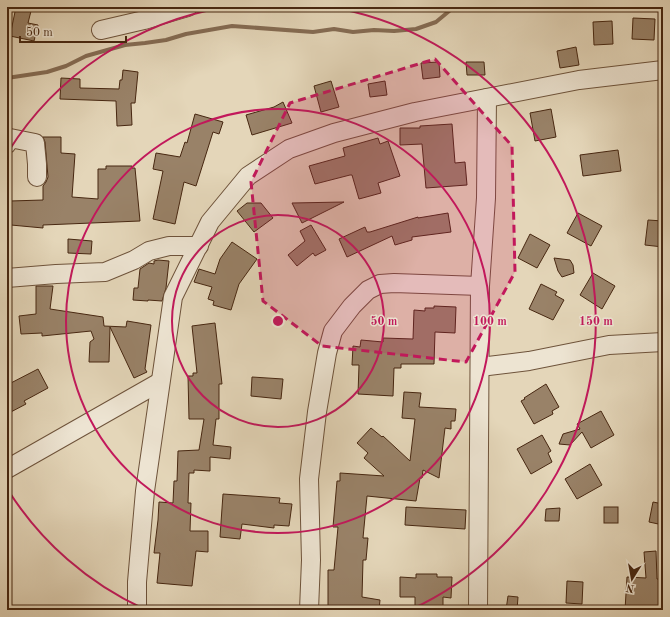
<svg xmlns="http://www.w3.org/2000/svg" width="670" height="617" viewBox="0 0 670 617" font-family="'Old Standard TT',serif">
<rect width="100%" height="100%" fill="#e4d6b9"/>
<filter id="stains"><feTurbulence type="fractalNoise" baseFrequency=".005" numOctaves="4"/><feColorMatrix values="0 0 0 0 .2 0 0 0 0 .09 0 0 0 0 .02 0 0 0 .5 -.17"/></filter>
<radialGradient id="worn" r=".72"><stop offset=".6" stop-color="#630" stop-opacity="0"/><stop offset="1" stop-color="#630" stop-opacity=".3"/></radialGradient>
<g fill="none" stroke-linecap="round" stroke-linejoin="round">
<path stroke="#856c54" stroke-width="4" d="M 7,78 L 47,72 L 66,66 L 86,56 L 125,45 L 145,43 L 166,40 L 186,34 L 232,26 L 313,32 L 334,29 L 353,32 L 374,30 L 394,31 L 416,29 L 436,22 L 454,7"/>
</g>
<g fill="#998268" stroke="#472711">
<path d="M 16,7 L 32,7 L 28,23 L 38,25 L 34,41 L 10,36 Z"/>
<path d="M 633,18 L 655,19 L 654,40 L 632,39 Z"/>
<path d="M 612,21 L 613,44 L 594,45 L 593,22 Z"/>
<path d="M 576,47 L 579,65 L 560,68 L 557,51 Z"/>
<path d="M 439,62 L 440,77 L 423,79 L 421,63 Z"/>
<path d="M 466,62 L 484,62 L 485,75 L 467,75 Z"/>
<path d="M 123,70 L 138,72 L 135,103 L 131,103 L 132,125 L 117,126 L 116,101 L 60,99 L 61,78 L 80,79 L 80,88 L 119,89 L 120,80 L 122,80 Z"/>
<path d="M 331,81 L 339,107 L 321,112 L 314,86 Z"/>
<path d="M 385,81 L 387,95 L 370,97 L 368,84 Z"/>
<path d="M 283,102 L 292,123 L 252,135 L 246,115 L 274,107 Z"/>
<path d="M 551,109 L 556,137 L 535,141 L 530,113 Z"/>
<path d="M 195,114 L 223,122 L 219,134 L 213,132 L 196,186 L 184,182 L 175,224 L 153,219 L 163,171 L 153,169 L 156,153 L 180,157 L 185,142 L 187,143 Z"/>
<path d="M 452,124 L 455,163 L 465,162 L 467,185 L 426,188 L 422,144 L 400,145 L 400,128 L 420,128 L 420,126 Z"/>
<path d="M 43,137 L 61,137 L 61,153 L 75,154 L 72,197 L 98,199 L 98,169 L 106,169 L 106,166 L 132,166 L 132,168 L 135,168 L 140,221 L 43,225 L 43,228 L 11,225 L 10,201 L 43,200 L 43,186 L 46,182 L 48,177 L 45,142 Z"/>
<path d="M 378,138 L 380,144 L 388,141 L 400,176 L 378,183 L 381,193 L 359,199 L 352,175 L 350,175 L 315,184 L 309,166 L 345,156 L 343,148 Z"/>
<path d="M 618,150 L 621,171 L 583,176 L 580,155 Z"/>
<path d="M 344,202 L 302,223 L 292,203 Z"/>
<path d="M 247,203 L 261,203 L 273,218 L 254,232 L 237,211 Z"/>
<path d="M 448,213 L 451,232 L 412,237 L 412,240 L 395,245 L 392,236 L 347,257 L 339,239 L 365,227 L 367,232 L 370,232 L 418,217 L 418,218 Z"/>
<path d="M 578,213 L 602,226 L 591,246 L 567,233 Z"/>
<path d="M 648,220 L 663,221 L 663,247 L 645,245 Z"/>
<path d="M 311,225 L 326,250 L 315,256 L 313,253 L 297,266 L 288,255 L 305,241 L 300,231 Z"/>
<path d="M 530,234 L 550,245 L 537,268 L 518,258 Z"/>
<path d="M 68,239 L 92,241 L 91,254 L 68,253 Z"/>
<path d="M 232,242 L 257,259 L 239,284 L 231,310 L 213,305 L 214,301 L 208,299 L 212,287 L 194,282 L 199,269 L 215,274 L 220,259 Z"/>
<path d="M 554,258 L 570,260 L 573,265 L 574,273 L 562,277 L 558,271 Z"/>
<path d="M 158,260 L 169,261 L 166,288 L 162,301 L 148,300 L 148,301 L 133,300 L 134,288 L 138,288 L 140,269 L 149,263 L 154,264 L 154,261 Z"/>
<path d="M 593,273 L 615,286 L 602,309 L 580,295 Z"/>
<path d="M 541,284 L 557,292 L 555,295 L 564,300 L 553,320 L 529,309 Z"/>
<path d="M 36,286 L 53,286 L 50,309 L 103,317 L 104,326 L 126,327 L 127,321 L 151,325 L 145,369 L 147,372 L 134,378 L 110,327 L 109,362 L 89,362 L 90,342 L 94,339 L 91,331 L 42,336 L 42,333 L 21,334 L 19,316 L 36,314 Z"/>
<path d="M 434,306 L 456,307 L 455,333 L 435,332 L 434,364 L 401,364 L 401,368 L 394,368 L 393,396 L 358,394 L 359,365 L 352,365 L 353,346 L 360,347 L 361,340 L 383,342 L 383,338 L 413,339 L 414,310 L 425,311 L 425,308 L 434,308 Z"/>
<path d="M 215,323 L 222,384 L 219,384 L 219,419 L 216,419 L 213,445 L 231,447 L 230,459 L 210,457 L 210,471 L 194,470 L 194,473 L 189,473 L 188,503 L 191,503 L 190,531 L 208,531 L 208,552 L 196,551 L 192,586 L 157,583 L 160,553 L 154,553 L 158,520 L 159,502 L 173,503 L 174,481 L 177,481 L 178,451 L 199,450 L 204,419 L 189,419 L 188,376 L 193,376 L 193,373 L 197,373 L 192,326 Z"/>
<path d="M 38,369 L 48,388 L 24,401 L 26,404 L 7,414 L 7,385 Z"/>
<path d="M 252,377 L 283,379 L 281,399 L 251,396 Z"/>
<path d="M 546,384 L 559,407 L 552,411 L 553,414 L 534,424 L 521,401 L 525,399 L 524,398 Z"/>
<path d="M 404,392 L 421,393 L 419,407 L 456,409 L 455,421 L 451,421 L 451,429 L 445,428 L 439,478 L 423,470 L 422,478 L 420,478 L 416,501 L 367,496 L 363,538 L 368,538 L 366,560 L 363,560 L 362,597 L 380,600 L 379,610 L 328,610 L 328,570 L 334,570 L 338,527 L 333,527 L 337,481 L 340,481 L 340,473 L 384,476 L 364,458 L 368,453 L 357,443 L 371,428 L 382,437 L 383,436 L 410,461 L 415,419 L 402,418 Z"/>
<path d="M 601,411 L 614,435 L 591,448 L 582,432 L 570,445 L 559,444 L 563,434 L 580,429 L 577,424 Z"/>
<path d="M 542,435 L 551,451 L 548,453 L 552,462 L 531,474 L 517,449 Z"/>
<path d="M 590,464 L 602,485 L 577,499 L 565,479 Z"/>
<path d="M 223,494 L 280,498 L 279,503 L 292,504 L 289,526 L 274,525 L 274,528 L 242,524 L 240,539 L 220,537 Z"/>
<path d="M 653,502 L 663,504 L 663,525 L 649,522 Z"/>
<path d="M 406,507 L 466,510 L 465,529 L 405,525 Z"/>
<rect x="604" y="507" width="14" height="16"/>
<path d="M 560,508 L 559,521 L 545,521 L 546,509 Z"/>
<path d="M 656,551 L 657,579 L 663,579 L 663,610 L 625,610 L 627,577 L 646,578 L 644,552 Z"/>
<path d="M 416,574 L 437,574 L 437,577 L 452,577 L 451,598 L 443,597 L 443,610 L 415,610 L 415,597 L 400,597 L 400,577 L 416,578 Z"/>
<path d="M 567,581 L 583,582 L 582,604 L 566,603 Z"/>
<path d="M 508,596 L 518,597 L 517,610 L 506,610 Z"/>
</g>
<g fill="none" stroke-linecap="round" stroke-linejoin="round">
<defs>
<g id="minor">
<path d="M 101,30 L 144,20 L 188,7"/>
<path d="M 7,144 L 10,138 L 35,143 L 37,164 L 37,177"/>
<path d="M 7,278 L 56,274 L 105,272 L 134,260 L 149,251 L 169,246 L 199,246"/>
<path d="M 480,367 L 529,361 L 609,345 L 663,342"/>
<path d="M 7,469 L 160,382"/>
<path d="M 137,610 L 137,582 L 145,491 L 173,297 L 210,222 L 248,176 L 289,149 L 334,133 L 415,112 L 579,80 L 663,70"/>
<path d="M 309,610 L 311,560 L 309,479 L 317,412 L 327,353 L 333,331 L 352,306 L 368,290 L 380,284 L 394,283 L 480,286"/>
<path d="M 478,610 L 480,286 L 486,198 L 487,98"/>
</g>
</defs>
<use href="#minor" stroke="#6e533b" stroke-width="20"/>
<use href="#minor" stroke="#ede4d2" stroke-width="18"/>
</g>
<path fill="#c2185b" fill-opacity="0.2" stroke="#c2185b" stroke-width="3" stroke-dasharray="8 5" stroke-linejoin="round" d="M 435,59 L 512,146 L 515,272 L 466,362 L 322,346 L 263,301 L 251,182 L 290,103 Z"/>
<g fill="none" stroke="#c2185b" stroke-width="2">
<circle cx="278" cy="321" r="106"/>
<circle cx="278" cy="321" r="212"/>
<path d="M144 609A318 318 0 0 1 8 490M8 152A318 318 0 0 1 226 7M330 7A318 318 0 0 1 412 609"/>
</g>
<circle cx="278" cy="321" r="6" fill="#c2185b" stroke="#ede4d2" stroke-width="2"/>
<g font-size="12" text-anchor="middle" font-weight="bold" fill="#c2185b" stroke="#ede4d2" stroke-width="3" stroke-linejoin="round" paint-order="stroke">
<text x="384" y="325">50 m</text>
<text x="490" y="325">100 m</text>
<text x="596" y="325">150 m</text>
</g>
<rect width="670" height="617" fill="none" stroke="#e4d6b9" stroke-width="24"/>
<rect x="8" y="8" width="654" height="601" fill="none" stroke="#472711" stroke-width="2"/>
<rect x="12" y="12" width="646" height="593" fill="none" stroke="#472711"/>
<g transform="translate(632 579) rotate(191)" stroke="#ede4d2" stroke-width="3" paint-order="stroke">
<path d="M0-3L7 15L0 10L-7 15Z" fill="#472711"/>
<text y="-6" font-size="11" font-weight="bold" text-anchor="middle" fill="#472711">N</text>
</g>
<path d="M20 36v6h106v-6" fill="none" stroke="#472711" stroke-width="2"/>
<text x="26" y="36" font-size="12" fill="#472711" stroke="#ede4d2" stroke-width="3" paint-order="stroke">50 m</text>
<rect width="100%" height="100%" filter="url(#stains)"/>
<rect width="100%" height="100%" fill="url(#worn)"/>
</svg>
